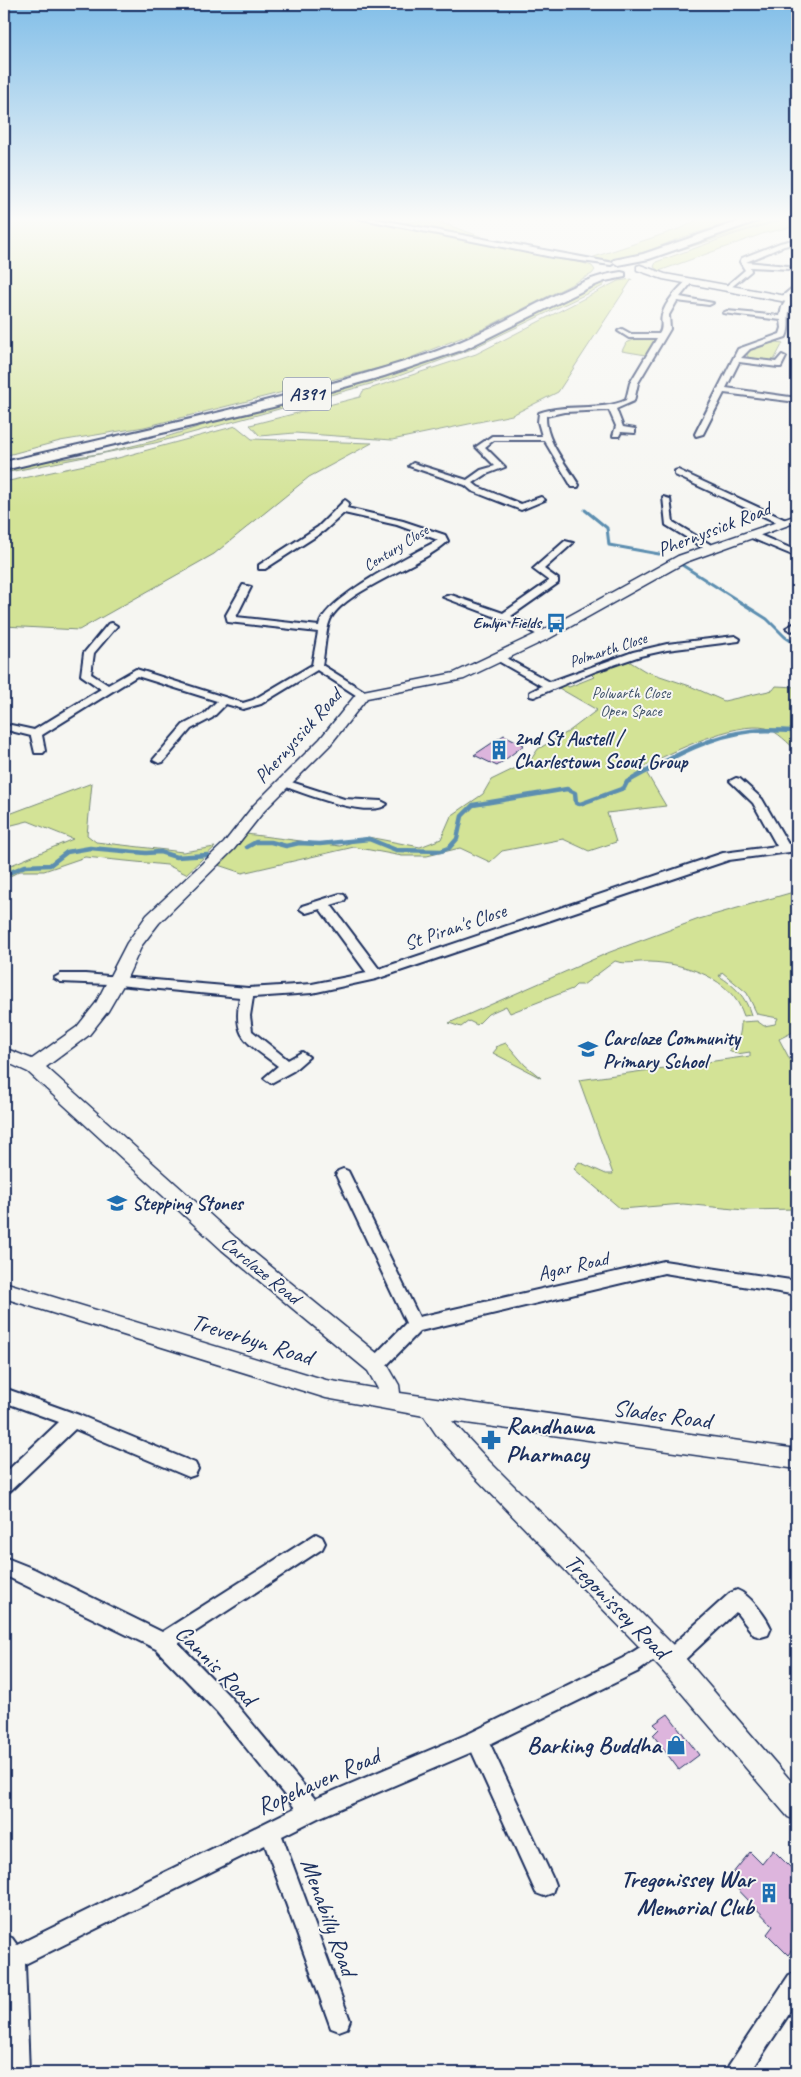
<svg xmlns="http://www.w3.org/2000/svg" width="801" height="2077" viewBox="0 0 801 2077" font-family="Caveat,sans-serif">
<rect width="100%" height="100%" fill="#f6f6f2"/>
<filter id="ink" filterUnits="userSpaceOnUse"><feTurbulence type="fractalNoise" baseFrequency=".02" numOctaves="2"/><feDisplacementMap in="SourceGraphic" scale="10" xChannelSelector="R" yChannelSelector="G"/><feConvolveMatrix kernelMatrix="1 2 1 2 8 2 1 2 1" color-interpolation-filters="sRGB"/></filter>
<g filter="url(#ink)">
<g fill="#d3e396" stroke="#77897a">
<path d="M 4,218 L 351,218 L 583,263 L 592,266 L 595,270 L 592,274 L 483,329 L 395,364 L 144,427 L 60,441 L 4,456 Z"/>
<path d="M 700,218 L 747,218 C 726,224 705,230 684,237 C 654,247 621,267 588,259 L 682,228 Z"/>
<path d="M 772,218 L 784,218 L 651,259 L 692,243 Z"/>
<path d="M 797,218 L 797,226 L 765,233 L 659,271 L 654,267 L 656,262 L 735,234 L 782,220 Z"/>
<path d="M 431,219 L 485,238 L 402,223 Z"/>
<path d="M 632,279 L 558,392 L 512,415 L 392,440 L 295,433 L 260,436 L 250,425 L 360,397 L 363,391 L 476,354 L 618,281 Z"/>
<path d="M 606,281 L 603,286 L 469,350 L 396,377 L 155,443 L 4,473 L 4,470 L 33,463 L 98,454 L 153,441 L 239,414 L 380,379 L 468,348 Z"/>
<path d="M 641,337 L 655,339 L 646,355 L 622,351 L 626,343 Z"/>
<path d="M 777,342 L 783,343 L 774,360 L 752,359 L 747,356 L 748,352 L 755,347 Z"/>
<path d="M 236,426 L 252,439 L 372,443 L 309,477 L 214,554 L 79,630 L 4,626 L 4,577 L 7,574 L 4,572 L 4,482 L 118,458 Z"/>
<path d="M 627,660 L 645,671 L 690,686 L 724,701 L 773,690 L 776,686 L 797,687 L 797,751 C 789,744 777,731 766,728 C 734,721 672,752 643,767 L 666,806 L 607,813 L 616,842 L 589,851 L 563,839 L 502,851 L 490,862 L 460,848 L 427,856 L 402,856 L 354,847 L 242,873 L 215,864 L 246,834 L 340,846 L 368,837 L 420,847 L 441,839 L 451,816 L 483,794 L 491,780 L 530,761 L 538,749 L 568,732 L 597,710 L 557,687 L 564,684 L 569,687 L 594,677 L 589,672 Z"/>
<path d="M 92,783 L 87,835 L 96,842 L 183,852 L 215,847 L 186,874 L 167,865 L 85,857 L 44,871 L 20,871 L 4,879 L 4,868 L 73,839 L 28,821 L 4,827 L 4,816 Z"/>
<path d="M 797,891 L 797,1030 L 779,1039 L 797,1073 L 797,1209 L 744,1210 L 683,1204 L 621,1209 L 574,1169 L 579,1162 L 606,1174 L 613,1174 L 579,1080 L 750,1056 L 750,1052 L 737,1054 L 729,1050 C 739,1043 741,1033 741,1022 L 757,1021 L 764,1026 L 775,1024 L 778,1018 L 757,1014 L 747,993 L 722,972 L 719,976 C 735,986 746,997 751,1015 L 744,1016 C 732,978 686,963 649,962 C 637,961 626,965 615,961 L 583,985 L 576,985 L 572,989 L 510,1013 L 506,1006 L 488,1014 L 477,1025 L 469,1021 L 461,1027 L 449,1023 L 610,952 L 699,919 Z"/>
<path d="M 506,1043 L 525,1065 L 541,1078 L 493,1053 L 497,1048 L 495,1047 Z"/>
</g>
<g fill="none" stroke-linecap="round" stroke-linejoin="round">
<g stroke="#5b8eb0" stroke-width="3">
<path d="M 585,510 L 607,528 L 609,545 L 659,554"/>
<path d="M 682,565 L 767,619 L 785,637 L 797,645"/>
</g>
<g stroke="#5b8eb0" stroke-width="4.5">
<path d="M 247,847 L 256,842 L 271,842 L 286,846 L 299,843 L 320,844 L 369,839 L 396,850 L 441,851 L 449,848 L 457,839 L 462,816 L 473,805 L 567,789 L 575,793 L 576,803 L 580,804 L 624,788 L 627,782 C 666,761 706,736 751,731 C 766,729 782,731 797,731"/>
<path d="M 4,875 L 25,866 L 50,865 L 67,852 L 90,848 L 146,853 L 160,852 L 176,857 L 208,855"/>
</g>
</g>
<g fill="#ddb5dd" stroke="#1b2f5e">
<path d="M 504,735 L 524,745 L 497,766 L 474,755 Z"/>
<path d="M 668,1714 L 699,1755 L 679,1770 L 653,1735 L 659,1729 L 654,1724 Z"/>
<path d="M 773,1850 L 797,1874 L 797,1943 L 788,1955 L 767,1934 L 773,1926 L 728,1879 L 750,1852 L 762,1864 Z"/>
</g>
<g fill="none" stroke-linecap="round" stroke-linejoin="round">
<defs>
<g id="minor">
<path d="M 357,218 L 370,218 L 614,263 L 611,265 L 552,257 Z"/>
<path d="M 797,239 L 797,243 L 784,246 L 746,262 L 788,266 L 790,269 L 750,267 L 751,271 L 729,289 L 724,288 L 745,270 L 740,262 L 742,258 L 780,243 Z"/>
<path d="M 688,280 L 693,281 L 680,297 L 713,303 L 709,305 L 677,301 L 669,315 L 670,329 L 638,383 L 634,401 L 616,409 L 623,427 L 635,429 L 635,433 L 621,432 L 619,436 L 613,436 L 616,426 L 609,410 L 564,412 L 546,416 C 545,441 567,465 579,485 L 578,487 L 572,487 L 544,440 L 494,440 L 485,447 L 505,467 L 487,474 L 473,483 L 478,487 L 521,504 L 541,497 L 545,500 L 521,510 L 472,491 L 465,485 L 409,466 L 413,463 L 467,480 L 481,470 L 495,466 L 476,447 L 492,436 L 542,436 L 538,422 L 539,413 C 567,403 600,412 626,400 L 630,383 L 657,338 L 629,338 L 618,331 L 622,329 L 631,334 L 659,334 C 664,327 660,322 662,315 C 665,303 678,288 688,280 Z"/>
<path d="M 797,284 L 797,290 L 788,298 L 794,300 C 784,313 792,324 786,337 L 750,349 L 741,358 L 776,362 L 782,355 L 786,357 L 781,367 L 778,367 L 739,362 L 726,388 L 797,398 L 797,402 L 724,393 L 703,434 L 696,436 L 695,434 L 738,349 L 780,334 L 782,328 L 781,320 L 723,313 L 727,311 L 780,316 L 782,307 L 787,299 L 783,301 L 779,299 Z"/>
<path d="M 678,470 L 788,521 L 790,523 L 782,525 L 675,475 L 675,471 Z"/>
<path d="M 663,497 L 670,499 L 673,522 L 713,546 L 713,550 L 707,550 L 666,525 Z"/>
<path d="M 345,500 L 349,503 L 347,508 L 403,521 L 445,535 L 448,541 C 424,565 344,590 330,620 C 325,632 325,651 322,665 L 367,693 L 367,697 L 359,697 L 317,670 L 261,704 L 243,709 L 226,704 L 212,718 L 191,729 L 163,762 L 159,763 L 153,760 L 183,725 L 204,714 L 217,701 L 137,676 L 42,735 L 45,751 L 43,753 L 35,753 L 31,736 L 7,730 L 6,728 L 11,725 L 34,730 L 101,689 L 81,675 L 84,653 L 108,624 L 112,623 L 117,626 L 94,653 L 91,674 L 108,685 L 136,669 L 243,703 L 253,700 L 312,665 L 318,632 L 228,622 L 226,615 L 243,585 L 251,587 L 236,617 L 319,626 C 324,598 412,555 438,540 L 397,525 L 344,513 L 324,531 L 265,569 L 259,569 L 259,565 L 318,527 Z"/>
<path d="M 749,533 L 755,533 L 797,551 L 797,557 L 749,537 Z"/>
<path d="M 565,541 L 573,543 L 544,569 L 558,579 L 558,583 L 511,616 L 549,633 L 549,637 L 541,637 L 525,628 L 443,597 L 451,595 L 503,613 L 549,581 L 533,569 Z"/>
<path d="M 797,622 L 797,629 L 791,631 L 786,628 Z"/>
<path d="M 735,636 L 740,639 L 739,641 L 667,650 L 640,656 L 596,671 L 534,697 L 530,696 L 530,692 L 542,686 L 493,658 L 498,655 L 502,656 L 550,682 L 633,652 L 667,644 Z"/>
<path d="M 736,778 L 740,779 L 762,799 L 788,844 L 797,843 L 797,851 L 729,860 L 376,979 L 312,993 L 253,997 L 250,1016 L 252,1031 L 288,1060 L 302,1052 L 309,1057 L 293,1071 L 271,1083 L 264,1078 L 278,1066 C 248,1042 232,1040 240,997 L 108,984 L 61,982 L 54,978 L 61,974 L 85,974 L 248,988 L 312,984 L 367,973 L 320,909 L 306,913 L 300,909 L 302,906 L 340,894 L 344,895 L 346,898 L 344,901 L 331,905 L 379,969 L 723,853 L 777,846 L 753,803 L 730,781 Z"/>
<path d="M 285,780 L 344,799 L 381,801 L 387,804 C 371,820 300,792 281,785 L 281,781 Z"/>
<path d="M 343,1169 L 348,1171 L 350,1175 L 419,1317 L 664,1261 L 797,1281 L 797,1295 L 664,1273 L 420,1331 L 382,1370 L 376,1372 L 370,1370 L 368,1365 L 370,1360 L 406,1323 L 336,1175 L 338,1171 Z"/>
<path d="M 4,1388 L 79,1415 L 195,1463 L 198,1469 L 195,1475 L 189,1477 L 75,1429 L 10,1491 L 4,1493 L 4,1474 L 59,1422 L 4,1402 Z"/>
<path d="M 316,1534 L 322,1537 L 325,1543 L 322,1549 L 178,1643 L 231,1698 L 315,1799 L 470,1733 L 623,1658 L 658,1636 L 665,1639 L 668,1646 L 666,1651 L 730,1593 L 737,1590 C 750,1595 765,1615 771,1628 L 768,1635 L 761,1637 L 754,1635 L 736,1612 L 677,1667 L 670,1670 L 663,1667 L 660,1660 L 663,1654 L 637,1672 L 490,1744 L 552,1877 L 555,1885 L 552,1893 L 544,1896 L 536,1893 L 472,1752 L 318,1818 L 282,1836 L 350,2020 L 347,2028 L 339,2031 L 331,2028 L 265,1845 L 25,1964 L 29,2073 L 6,2073 L 4,1935 L 12,1938 L 17,1945 L 295,1808 L 217,1712 L 156,1649 L 4,1575 L 4,1557 L 34,1569 L 162,1632 Z"/>
<path d="M 797,1972 L 797,2002 L 750,2073 L 726,2073 L 729,2065 L 789,1975 Z"/>
</g>
<g id="tertiary">
<path d="M 640,265 L 665,274 L 797,298 L 797,304 L 663,279 L 637,270 L 637,266 Z"/>
<path d="M 797,515 L 797,522 L 686,562 L 550,638 L 464,679 L 367,698 L 330,745 L 264,811 L 234,849 L 159,923 L 142,945 L 126,980 L 108,1011 L 89,1035 L 46,1067 L 236,1238 L 384,1359 L 399,1385 L 400,1393 L 797,1449 L 797,1469 L 452,1421 L 489,1461 L 679,1651 L 797,1788 L 797,1821 L 788,1817 L 661,1669 L 473,1475 L 436,1434 L 424,1416 L 326,1398 L 4,1298 L 4,1282 L 326,1380 L 378,1389 L 368,1371 L 222,1250 L 28,1072 L 4,1061 L 4,1048 L 32,1059 L 77,1027 L 96,1003 L 127,943 L 147,915 L 224,843 L 254,805 L 320,739 L 358,692 L 454,673 L 540,632 L 678,556 Z"/>
</g>
<g id="trunk">
<path d="M 749,218 L 766,218 L 649,259 L 618,265 L 613,262 L 614,260 L 643,254 Z"/>
<path d="M 621,272 L 625,273 L 625,277 L 605,281 L 586,289 L 465,349 L 384,376 L 273,407 L 4,470 L 4,462 C 145,429 288,400 426,355 C 464,342 499,324 533,306 C 562,292 589,276 621,272 Z"/>
</g>
</defs>
<use href="#minor" stroke="#1b2f5e" stroke-width="4"/>
<use href="#tertiary" stroke="#1b2f5e" stroke-width="3"/>
<use href="#trunk" stroke="#1b2f5e" stroke-width="4"/>
<use href="#minor" fill="#f6f6f2" fill-rule="evenodd"/>
<use href="#tertiary" fill="#f6f6f2" fill-rule="evenodd"/>
<use href="#trunk" fill="#f6f6f2" fill-rule="evenodd"/>
</g>
</g>
<linearGradient id="sky" x2="0" y2="1"><stop stop-color="#81bee8"/><stop offset="0.43" stop-color="#fbfbf9"/><stop offset="1" stop-color="#fbfbf9" stop-opacity="0"/></linearGradient>
<rect width="801" height="509" fill="url(#sky)"/>
<defs>
<symbol id="bus-bare" viewBox="-9 -9 18 18"><path d="M-5-6H5V4H4V6H2V4H-2V6H-4V4H-5ZM-3.5-4V0h7V-4ZM-3.5 1.2v1.5H-2V1.2ZM2 1.2v1.5H3.5V1.2Z" fill="#1f6fb2" stroke="#f6f6f2" stroke-width="2.5" paint-order="stroke"/></symbol>
<symbol id="building-bare" viewBox="-9 -9 18 18"><path d="M-4-6H4V6H1V3H-1V6H-4ZM-2.5-4.3h1.7v1.8h-1.7ZM.8-4.3h1.7v1.8H.8ZM-2.5-1h1.7V.8h-1.7ZM.8-1h1.7V.8H.8Z" fill="#1f6fb2" stroke="#f6f6f2" stroke-width="2.5" paint-order="stroke"/></symbol>
<symbol id="school-bare" viewBox="-9 -9 18 18"><path d="M0-5L7-2L0 1L-7-2ZM-4 1L0 2.5L4 1V4Q0 6-4 4Z" fill="#1f6fb2" stroke="#f6f6f2" stroke-width="2.5" paint-order="stroke"/></symbol>
<symbol id="pharmacy-bare" viewBox="-9 -9 18 18"><path d="M-2-6h4v4h4v4h-4v4h-4v-4h-4v-4h4Z" fill="#1f6fb2" stroke="#f6f6f2" stroke-width="2.5" paint-order="stroke"/></symbol>
<symbol id="shop-bare" viewBox="-9 -9 18 18"><path d="M-5-2.5h2.3a2.7 3.5 0 0 1 5.4 0H5L5.5 6h-11ZM-1.5-2.5h3a1.5 2.3 0 0 0-3 0Z" fill="#1f6fb2" stroke="#f6f6f2" stroke-width="2.5" paint-order="stroke"/></symbol>
</defs>
<g fill-rule="evenodd">
<use href="#bus-bare" x="542" y="609" width="28" height="28"/>
<use href="#building-bare" x="485" y="736" width="28" height="28"/>
<use href="#school-bare" x="574" y="1035" width="28" height="28"/>
<use href="#school-bare" x="103" y="1189" width="28" height="28"/>
<use href="#pharmacy-bare" x="477" y="1426" width="28" height="28"/>
<use href="#shop-bare" x="662" y="1731" width="28" height="28"/>
<use href="#building-bare" x="755" y="1879" width="28" height="28"/>
</g>
<g text-anchor="middle" dominant-baseline="central" stroke-width="4" stroke-linejoin="round" paint-order="stroke">
<g font-size="16" fill="#1b2f5e" stroke="#f6f6f2">
<text transform="translate(396 548) rotate(-32)">Century Close</text>
<text transform="translate(608 650) rotate(-18)">Polmarth Close</text>
</g>
<g font-size="16" font-weight="bold" fill="#1b2f5e" stroke="#f6f6f2" text-anchor="end">
<text x="541" y="623">Emlyn Fields</text>
</g>
<g font-size="16" fill="#405369" stroke="#f6f6f2">
<text x="631" y="693">Polwarth Close<tspan x="631" dy="18">Open Space</tspan></text>
</g>
<rect fill="#f6f6f2" stroke="#5d6b8a" stroke-width="1" x="283" y="377.5" width="48" height="33" rx="4"/>
<g font-size="19" font-weight="bold" fill="#1b2f5e">
<text x="307" y="394">A391</text>
</g>
<g font-size="20" fill="#1b2f5e" stroke="#f6f6f2">
<text transform="translate(714 529) rotate(-21)">Phernyssick Road</text>
<text transform="translate(298 736) rotate(-48)">Phernyssick Road</text>
<text transform="translate(455 927) rotate(-19)">St Piran's Close</text>
<text transform="translate(573 1266) rotate(-13)">Agar Road</text>
<text transform="translate(261 1270) rotate(39)">Carclaze Road</text>
</g>
<g font-size="20" font-weight="bold" fill="#1b2f5e" stroke="#f6f6f2" text-anchor="start">
<text x="514" y="738">2nd St Austell /<tspan x="514" dy="23">Charlestown Scout Group</tspan></text>
<text x="603" y="1038">Carclaze Community<tspan x="603" dy="23">Primary School</tspan></text>
<text x="132" y="1203">Stepping Stones</text>
</g>
<g font-size="24" fill="#1b2f5e" stroke="#f6f6f2">
<text transform="translate(252 1339) rotate(17)">Treverbyn Road</text>
<text transform="translate(662 1414) rotate(8)">Slades Road</text>
<text transform="translate(617 1606) rotate(45)">Tregonissey Road</text>
<text transform="translate(216 1665) rotate(45)">Cannis Road</text>
<text transform="translate(318 1781) rotate(-24)">Ropehaven Road</text>
<text transform="translate(329 1917) rotate(70)">Menabilly Road</text>
</g>
<g font-size="24" font-weight="bold" fill="#1b2f5e" stroke="#f6f6f2" text-anchor="end">
<text x="506" y="1426" text-anchor="start">Randhawa<tspan x="506" dy="28">Pharmacy</tspan></text>
<text x="661" y="1745">Barking Buddha</text>
<text x="754" y="1879">Tregonissey War<tspan x="754" dy="28">Memorial Club</tspan></text>
</g>
</g>
<rect width="801" height="2077" fill="none" stroke="#f6f6f2" stroke-width="20"/>
<rect x="10" y="10" width="781" height="2057" fill="none" stroke="#1b2f5e" stroke-width="2" filter="url(#ink)"/>
</svg>
